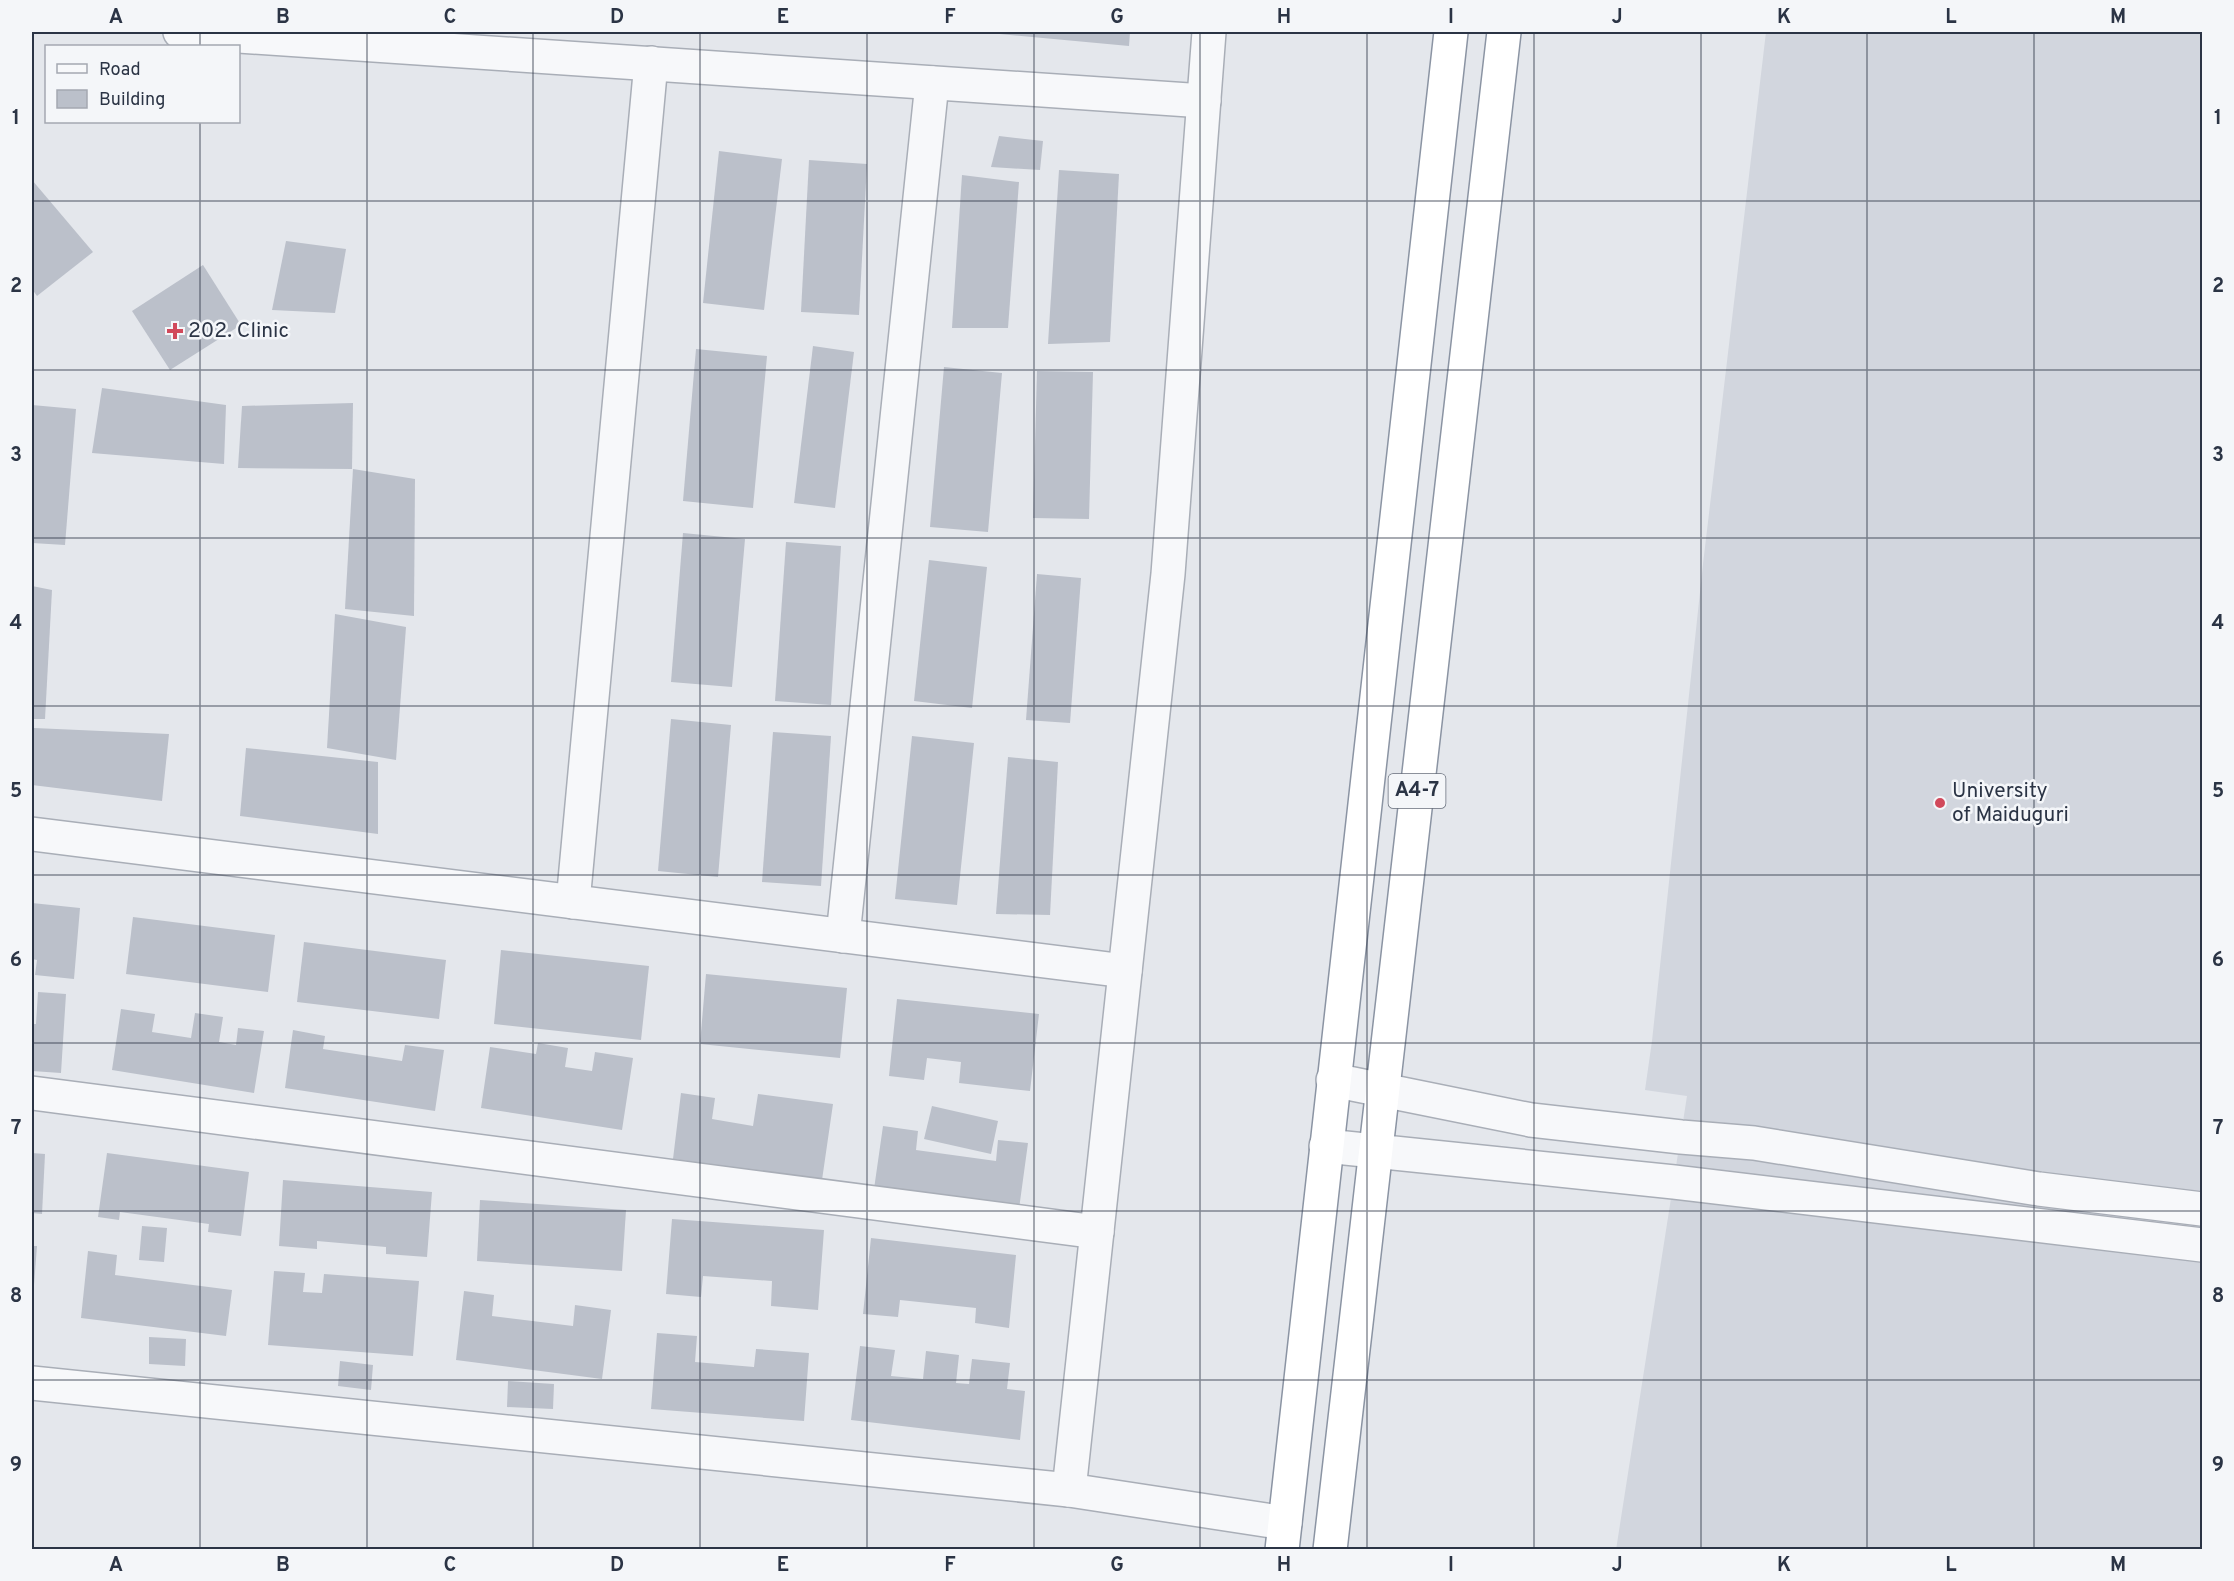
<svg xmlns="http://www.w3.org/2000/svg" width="2234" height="1581" viewBox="0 0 2234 1581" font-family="Overpass,sans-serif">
<rect width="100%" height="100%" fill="#e4e7ec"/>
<path fill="#d2d6de" d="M 1766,32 L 2202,32 L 2202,1549 L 1616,1550 L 1687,1096 L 1645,1090 L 1652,1041 L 1703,564 Z"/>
<g fill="#bbc0ca">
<path d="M 989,32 L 1130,32 L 1129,46 L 989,33 Z"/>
<path d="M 999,136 L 1043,141 L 1040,170 L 991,167 Z"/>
<path d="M 719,151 L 782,159 L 764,310 L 703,303 Z"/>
<path d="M 809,160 L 867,164 L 859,315 L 801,312 Z"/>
<path d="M 1059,170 L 1119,174 L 1110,342 L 1048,344 Z"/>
<path d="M 962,175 L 1019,182 L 1008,328 L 952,328 Z"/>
<path d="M 32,180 L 93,252 L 37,296 L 32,289 Z"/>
<path d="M 286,241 L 346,249 L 335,313 L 272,310 Z"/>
<path d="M 203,265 L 241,325 L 170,370 L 132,311 Z"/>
<path d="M 813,346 L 854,352 L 835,508 L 794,503 Z"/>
<path d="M 696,349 L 767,356 L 753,508 L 683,501 Z"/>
<path d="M 944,367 L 1002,373 L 988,532 L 930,527 Z"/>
<path d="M 1037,371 L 1093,372 L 1089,519 L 1033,518 Z"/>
<path d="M 102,388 L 226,405 L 224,464 L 92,453 Z"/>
<path d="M 353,403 L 352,469 L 238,468 L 242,406 Z"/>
<path d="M 32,405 L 76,409 L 65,545 L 32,543 Z"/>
<path d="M 353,469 L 415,479 L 414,616 L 345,609 Z"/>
<path d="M 683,533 L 745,539 L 732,687 L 671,682 Z"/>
<path d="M 786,542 L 841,546 L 831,705 L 775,701 Z"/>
<path d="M 929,560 L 987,567 L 972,708 L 914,701 Z"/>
<path d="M 1037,574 L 1081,578 L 1070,723 L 1026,720 Z"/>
<path d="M 32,586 L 52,590 L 45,719 L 32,719 Z"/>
<path d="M 335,614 L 406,627 L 396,760 L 327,748 Z"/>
<path d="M 671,719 L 731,725 L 718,877 L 658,871 Z"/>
<path d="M 34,728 L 169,734 L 162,801 L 32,785 L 32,738 Z"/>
<path d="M 773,732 L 831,736 L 821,886 L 762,882 Z"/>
<path d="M 912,736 L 974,743 L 957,905 L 895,899 Z"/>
<path d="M 246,748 L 378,762 L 378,834 L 240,816 Z"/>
<path d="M 1008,757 L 1058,762 L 1050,915 L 996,914 Z"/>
<path d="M 32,903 L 80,908 L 74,979 L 35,975 L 37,960 L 32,959 Z"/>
<path d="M 133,917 L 275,935 L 268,992 L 126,974 Z"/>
<path d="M 304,942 L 446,960 L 439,1019 L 297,1002 Z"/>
<path d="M 501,950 L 649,966 L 641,1040 L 494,1024 Z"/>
<path d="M 706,974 L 847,988 L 840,1058 L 700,1044 Z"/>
<path d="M 38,992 L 66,994 L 61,1073 L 32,1071 L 32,1024 L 36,1024 Z"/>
<path d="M 897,999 L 1039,1014 L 1030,1091 L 959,1083 L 961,1062 L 927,1058 L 924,1080 L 889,1076 Z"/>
<path d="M 121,1009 L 155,1014 L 152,1032 L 191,1038 L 195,1013 L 223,1017 L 219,1042 L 236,1045 L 238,1028 L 264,1031 L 254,1093 L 112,1070 Z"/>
<path d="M 293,1030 L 325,1036 L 323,1049 L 402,1061 L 405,1045 L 444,1050 L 435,1111 L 285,1088 Z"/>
<path d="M 538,1043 L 568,1048 L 565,1067 L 592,1071 L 595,1052 L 633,1058 L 622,1130 L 481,1108 L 490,1047 L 536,1054 Z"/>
<path d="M 681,1093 L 715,1098 L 712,1119 L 753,1126 L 758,1094 L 833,1104 L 822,1180 L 673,1159 Z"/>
<path d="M 932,1106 L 998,1121 L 991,1154 L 924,1139 Z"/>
<path d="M 883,1126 L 918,1131 L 916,1150 L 996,1161 L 998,1140 L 1028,1143 L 1019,1209 L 874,1189 Z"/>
<path d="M 32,1153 L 45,1154 L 42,1214 L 32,1213 Z"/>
<path d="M 107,1153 L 249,1172 L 241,1236 L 208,1232 L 209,1224 L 120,1212 L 119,1220 L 98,1217 Z"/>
<path d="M 283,1180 L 432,1192 L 427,1257 L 386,1254 L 386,1247 L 317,1241 L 317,1249 L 279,1246 Z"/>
<path d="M 480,1200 L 626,1210 L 622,1271 L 477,1261 Z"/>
<path d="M 672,1219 L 824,1230 L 818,1310 L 771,1306 L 772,1281 L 703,1276 L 701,1297 L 666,1294 Z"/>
<path d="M 142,1226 L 167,1228 L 164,1262 L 139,1260 Z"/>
<path d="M 871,1238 L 1016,1255 L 1009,1328 L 975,1323 L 976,1308 L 900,1300 L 898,1317 L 863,1314 Z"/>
<path d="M 32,1246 L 37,1246 L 33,1298 L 32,1298 Z"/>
<path d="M 88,1251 L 117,1255 L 115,1275 L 232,1290 L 226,1336 L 81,1318 Z"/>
<path d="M 274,1271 L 305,1273 L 303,1292 L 322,1293 L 324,1274 L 419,1281 L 413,1356 L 268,1345 Z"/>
<path d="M 464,1291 L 494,1295 L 492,1316 L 573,1326 L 575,1305 L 611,1310 L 602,1379 L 456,1360 Z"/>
<path d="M 657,1333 L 697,1336 L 695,1362 L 754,1367 L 756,1349 L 809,1353 L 804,1421 L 651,1409 Z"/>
<path d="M 149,1337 L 186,1339 L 185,1366 L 149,1364 Z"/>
<path d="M 860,1346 L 895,1350 L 891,1376 L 923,1379 L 926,1351 L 959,1355 L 956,1383 L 969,1384 L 972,1359 L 1010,1363 L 1007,1389 L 1025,1391 L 1020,1440 L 851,1420 Z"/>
<path d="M 340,1361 L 373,1365 L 371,1390 L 338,1386 Z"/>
<path d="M 508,1381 L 554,1384 L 553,1409 L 507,1407 Z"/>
</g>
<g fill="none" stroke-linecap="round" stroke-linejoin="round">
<defs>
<g id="minor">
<path d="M 180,32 L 1204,101"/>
<path d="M 32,834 L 1125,971"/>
<path d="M 573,902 L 651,63"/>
<path d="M 843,936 L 932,83"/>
<path d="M 1333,1080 L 1531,1120 L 1681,1137 L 1754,1143 L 2039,1189 L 2202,1209"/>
<path d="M 32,1093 L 1097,1232"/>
<path d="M 1326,1146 L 1674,1182 L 2202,1245"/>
<path d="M 32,1383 L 1069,1490 L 1285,1523"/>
<path d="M 1069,1490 L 1168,574 L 1209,32"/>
</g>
<g id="trunk">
<path d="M 1282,1550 L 1451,32"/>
<path d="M 1330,1550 L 1504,32"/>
</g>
</defs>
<use href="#minor" stroke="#a9aeb7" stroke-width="36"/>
<use href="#trunk" stroke="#8b94a3" stroke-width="36"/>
<use href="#minor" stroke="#f7f8fa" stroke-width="33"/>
<use href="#trunk" stroke="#fff" stroke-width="33"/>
</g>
<path fill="none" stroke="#2b3445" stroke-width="1.5" stroke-opacity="0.55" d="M 200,32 L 200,46M 367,32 L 367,1550M 533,32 L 533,1550M 700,32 L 700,1550M 867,32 L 867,1550M 1034,32 L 1034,1550M 1200,32 L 1200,1550M 1367,32 L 1367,1550M 1534,32 L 1534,1550M 1701,32 L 1701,1550M 1867,32 L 1867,1550M 2034,32 L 2034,1550M 200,122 L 200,1550M 32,201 L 2202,201M 32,370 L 2202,370M 32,538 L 2202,538M 32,706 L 2202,706M 32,875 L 2202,875M 32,1043 L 2202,1043M 32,1211 L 2202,1211M 32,1380 L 2202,1380"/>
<g fill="#d1495b" stroke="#f4f6f9" stroke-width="2">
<path d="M172 322h6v6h6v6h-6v6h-6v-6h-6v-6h6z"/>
<circle cx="1940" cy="803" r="6"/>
</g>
<g text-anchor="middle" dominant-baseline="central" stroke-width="5" stroke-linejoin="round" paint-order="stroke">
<rect fill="#f4f6f9" stroke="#676e7b" stroke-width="1.5" x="1388.5" y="774" width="57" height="34" rx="4.5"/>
<g font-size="20" font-weight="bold" fill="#2b3445">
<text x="1417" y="791">A4-7</text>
</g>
<g font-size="21" fill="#2b3445" stroke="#f4f6f9" text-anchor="start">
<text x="188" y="331">202. Clinic</text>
<text x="1952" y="791">University<tspan x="1952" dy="24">of Maiduguri</tspan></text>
</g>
</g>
<rect width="2234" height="1581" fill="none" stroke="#f4f6f9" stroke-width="66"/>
<rect x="45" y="45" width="195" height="78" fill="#f4f6f9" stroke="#a4a8b1" stroke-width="1.5"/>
<rect x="57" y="64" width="30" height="9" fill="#f7f8fa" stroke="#a4a8b1" stroke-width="1.5"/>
<text x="99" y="75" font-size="18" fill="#2b3445">Road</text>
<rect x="57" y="90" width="30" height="18" fill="#bbc0ca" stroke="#a4a8b1" stroke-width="1.5"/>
<text x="99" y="105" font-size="18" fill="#2b3445">Building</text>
<rect x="33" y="33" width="2168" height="1515" fill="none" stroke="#2b3445" stroke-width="2"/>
<g font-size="20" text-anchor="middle" font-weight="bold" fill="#2b3445">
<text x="116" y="23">A</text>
<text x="283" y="23">B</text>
<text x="450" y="23">C</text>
<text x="617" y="23">D</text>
<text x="783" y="23">E</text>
<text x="950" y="23">F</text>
<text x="1117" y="23">G</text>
<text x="1284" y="23">H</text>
<text x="1451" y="23">I</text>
<text x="1617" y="23">J</text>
<text x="1784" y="23">K</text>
<text x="1951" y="23">L</text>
<text x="2118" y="23">M</text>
<text x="16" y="124">1</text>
<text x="2218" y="124">1</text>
<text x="16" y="292">2</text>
<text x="2218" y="292">2</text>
<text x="16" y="461">3</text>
<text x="2218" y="461">3</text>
<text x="16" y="629">4</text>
<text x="2218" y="629">4</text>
<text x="16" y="797">5</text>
<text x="2218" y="797">5</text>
<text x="16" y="966">6</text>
<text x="2218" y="966">6</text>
<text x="16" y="1134">7</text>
<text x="2218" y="1134">7</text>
<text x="16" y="1302">8</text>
<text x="2218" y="1302">8</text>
<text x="16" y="1471">9</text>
<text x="2218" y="1471">9</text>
<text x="116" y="1571">A</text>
<text x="283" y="1571">B</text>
<text x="450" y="1571">C</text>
<text x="617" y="1571">D</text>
<text x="783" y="1571">E</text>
<text x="950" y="1571">F</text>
<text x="1117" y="1571">G</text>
<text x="1284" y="1571">H</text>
<text x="1451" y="1571">I</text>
<text x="1617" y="1571">J</text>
<text x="1784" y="1571">K</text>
<text x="1951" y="1571">L</text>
<text x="2118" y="1571">M</text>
</g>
</svg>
